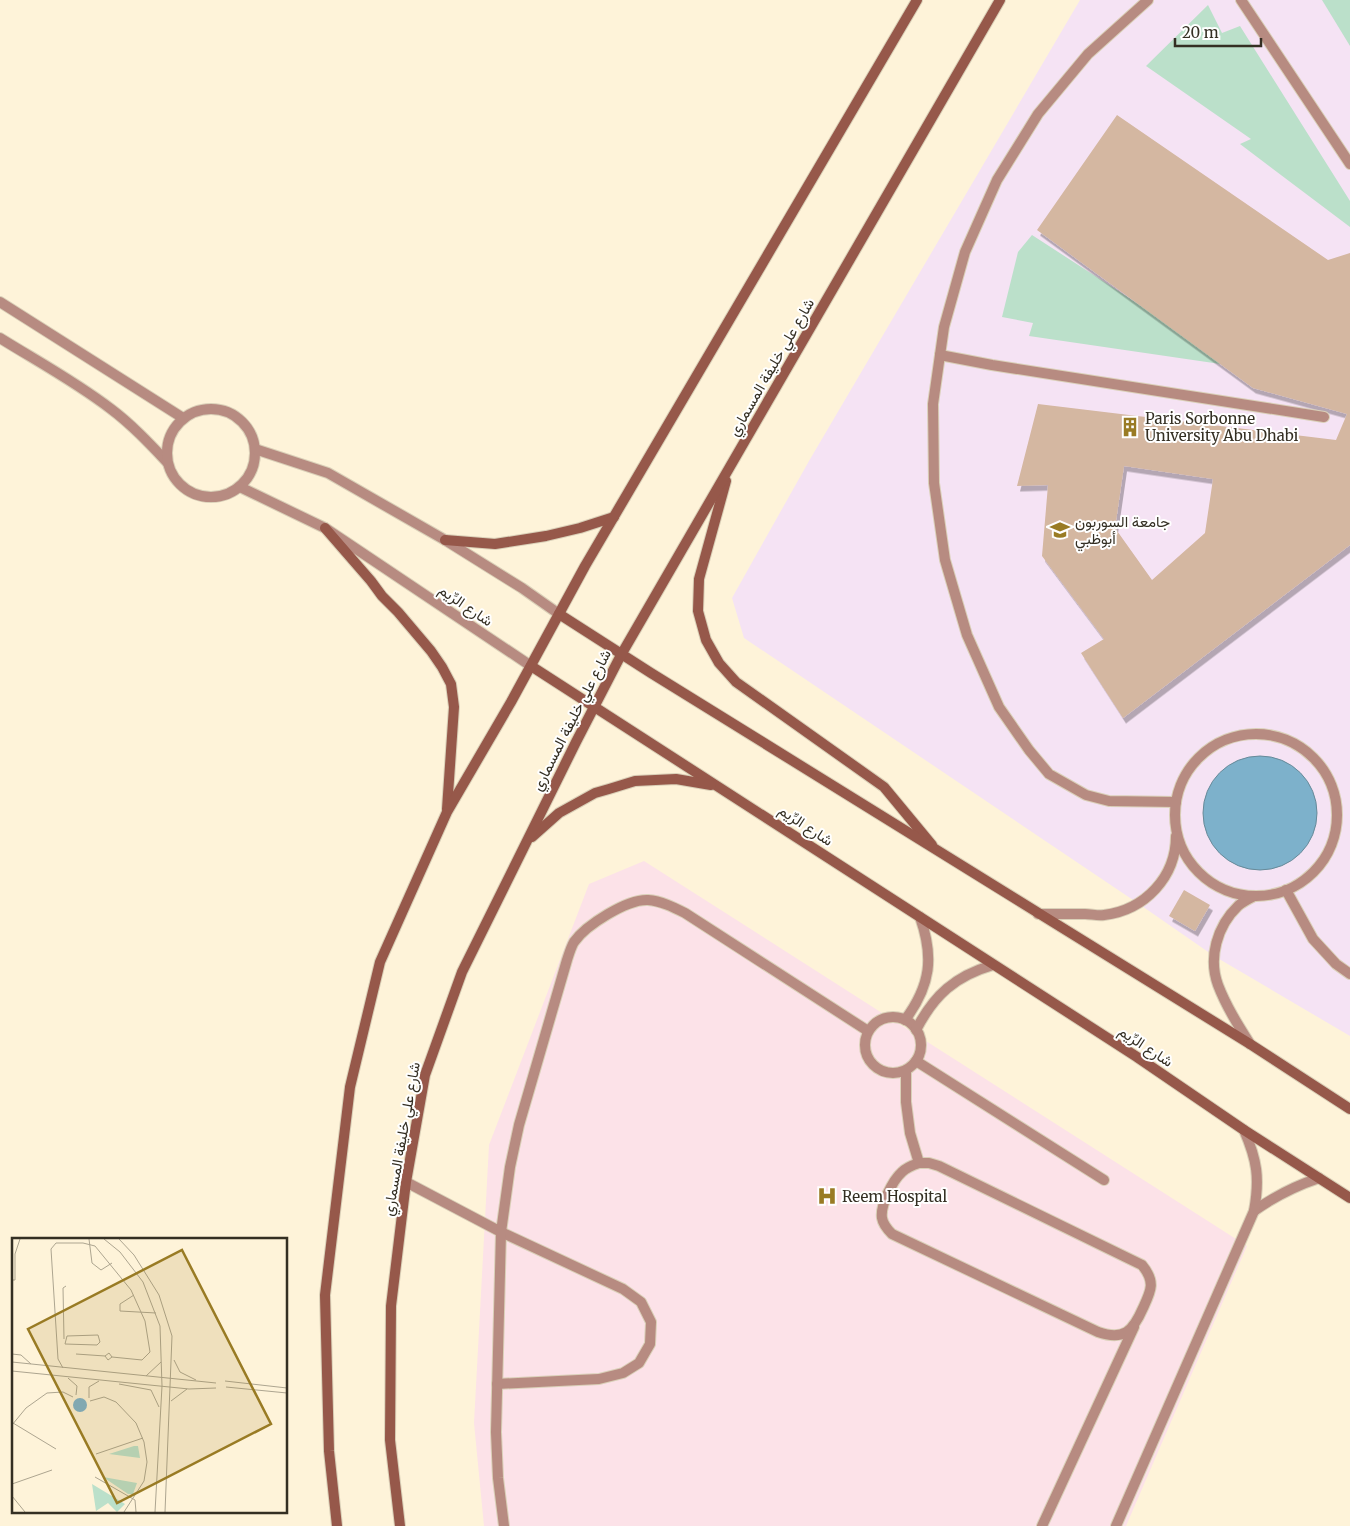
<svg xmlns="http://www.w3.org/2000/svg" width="1350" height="1526" viewBox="0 0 1350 1526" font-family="Merriweather,Vazirmatn,serif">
<defs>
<filter id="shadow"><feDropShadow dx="3" dy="5.5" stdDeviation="0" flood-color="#0004"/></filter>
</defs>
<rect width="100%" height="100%" fill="#fef3d9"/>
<path fill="#f5e3f4" d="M 1080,0 L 1350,0 L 1350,1036 L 1214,956 L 1139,904 L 744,638 L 732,598 L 809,461 Z"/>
<path fill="#fce2e8" d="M 644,861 L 1247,1246 L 1126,1526 L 484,1526 L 474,1423 L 489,1145 L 589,884 Z"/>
<g fill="#bbe0ca">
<path d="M 1322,0 L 1350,0 L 1350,46 Z"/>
<path d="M 1208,5 L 1222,33 L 1240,26 L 1350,201 L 1350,227 L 1240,144 L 1251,139 L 1146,66 Z"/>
<path d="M 1032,235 L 1234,366 L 1029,336 L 1033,323 L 1002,317 L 1018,252 Z"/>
</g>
<circle fill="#7db1cb" stroke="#678a99" cx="1260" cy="813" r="57"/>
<g fill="#d4b7a1" fill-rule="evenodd" filter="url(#shadow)">
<path d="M 1117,115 L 1328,260 L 1350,253 L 1350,545 L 1123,718 L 1081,653 L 1104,639 L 1042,556 L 1048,485 L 1017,486 L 1038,404 L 1336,440 L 1347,414 L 1253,388 L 1037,230 ZM 1124,466 L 1213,479 L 1205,533 L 1152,580 L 1115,528 Z"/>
<path d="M 1184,890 L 1210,905 L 1195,931 L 1169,916 Z"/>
</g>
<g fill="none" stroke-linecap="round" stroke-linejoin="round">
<defs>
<g id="lane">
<path d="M 1148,0 L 1088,54 L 1038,114 L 997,180 L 965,252 L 944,327 L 933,404 L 934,483 L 945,560 L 967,635 L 999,707 L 1029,750 L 1049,774 L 1086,795 L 1109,801 L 1176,802"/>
<path d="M 1241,0 L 1350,164"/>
<path d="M 940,355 L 992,365 L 1324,417"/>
<circle cx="1256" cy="815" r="81"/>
<path d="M 1286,890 L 1313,939 L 1336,964 L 1350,974"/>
<path d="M 1038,914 C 1054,914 1069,914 1085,914 C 1091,914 1098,916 1104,915 C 1145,910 1176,877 1176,836"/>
<circle cx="893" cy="1045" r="28"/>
<path d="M 905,1020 C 931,985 934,957 920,917"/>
<path d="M 916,1030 C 934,995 955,976 993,965"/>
<path d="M 1250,1044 C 1238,1025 1226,1006 1218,985 C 1208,958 1217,926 1238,906 C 1242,902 1249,899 1254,896"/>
<path d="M 916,1061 L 1104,1180"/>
<path d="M 906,1071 L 906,1102 L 910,1133 L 919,1163"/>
<path d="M 919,1163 L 929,1163 L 939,1166 L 1142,1265 C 1156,1282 1151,1291 1143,1308 C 1133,1331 1124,1341 1098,1332 L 892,1234 C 887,1229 883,1224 882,1218 C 880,1205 893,1180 902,1172 C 907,1167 913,1165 919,1163 Z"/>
<path d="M 406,1182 L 501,1232 L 623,1289 L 641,1302 L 651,1322 L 650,1344 L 639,1363 L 623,1373 L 599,1379 L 497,1384"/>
<path d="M 1254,1211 C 1275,1196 1295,1186 1319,1178"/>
<path d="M 504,1526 L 498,1478 L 496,1432 L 501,1232 L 510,1167 L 519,1125 L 567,960 C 569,954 571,947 574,942 C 586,925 627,899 648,900 C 661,901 673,907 685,913 L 868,1031"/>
<path d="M 1042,1526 L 1134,1327"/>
<path d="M 1116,1526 L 1254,1211 C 1260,1178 1257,1160 1244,1130"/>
</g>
<g id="street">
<path d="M 0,302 L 183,418"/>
<path d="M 0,338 C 37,361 76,382 111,409 C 131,424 149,443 167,462"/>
<circle cx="211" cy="453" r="44"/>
<path d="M 255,449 L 328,473 L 445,540 L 522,588 L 559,614"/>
<path d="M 240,487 L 325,528 L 531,666"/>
</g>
<g id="secondary">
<path d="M 726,481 L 699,579 L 698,611 L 706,640 L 719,663 L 736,682 L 884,787 L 932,845"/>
<path d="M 325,528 L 371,581 L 382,596 L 398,612 L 431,651 L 442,667 L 451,684 L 454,707 L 447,809"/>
<path d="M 445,540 L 495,544 L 546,536 L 580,528 L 614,517"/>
<path d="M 559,614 L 651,673 L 1250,1044 L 1350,1109"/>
<path d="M 531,666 L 1137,1057 L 1244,1130 L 1350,1198"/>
<path d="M 532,837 L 559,813 L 595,793 L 609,789 L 635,781 L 676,779 L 711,785"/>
<path d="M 337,1526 L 329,1451 L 325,1295 L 350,1087 L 380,962 L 447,812 L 511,702 L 585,566 L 917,0"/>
<path d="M 400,1526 L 390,1440 L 391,1306 L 406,1182 L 425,1075 L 462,972 L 576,742 L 621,655 L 1000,0"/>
</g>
</defs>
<use href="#lane" stroke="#dad0b8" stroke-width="12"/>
<use href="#street" stroke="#dad0b8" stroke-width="12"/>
<use href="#secondary" stroke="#dad0b8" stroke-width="12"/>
<use href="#lane" stroke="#b78b81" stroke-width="10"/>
<use href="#street" stroke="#b78b81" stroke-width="10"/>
<use href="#secondary" stroke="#96584a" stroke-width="10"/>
</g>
<defs>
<symbol id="building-bare" viewBox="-9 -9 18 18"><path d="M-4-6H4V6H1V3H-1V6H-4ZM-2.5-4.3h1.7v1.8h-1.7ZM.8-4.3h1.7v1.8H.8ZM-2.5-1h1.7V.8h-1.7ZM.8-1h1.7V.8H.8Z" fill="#997b24" stroke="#fff" stroke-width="2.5" paint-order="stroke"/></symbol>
<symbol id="university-bare" viewBox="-9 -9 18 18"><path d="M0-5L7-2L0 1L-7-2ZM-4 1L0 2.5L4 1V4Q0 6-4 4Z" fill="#997b24" stroke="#fff" stroke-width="2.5" paint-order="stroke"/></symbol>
<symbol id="hospital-bare" viewBox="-9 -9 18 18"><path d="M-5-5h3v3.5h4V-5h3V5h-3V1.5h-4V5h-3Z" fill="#997b24" stroke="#fff" stroke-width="2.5" paint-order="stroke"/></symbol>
</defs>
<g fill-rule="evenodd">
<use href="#building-bare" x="1116" y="413" width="28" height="28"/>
<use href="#university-bare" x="1046" y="516" width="28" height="28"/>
<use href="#hospital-bare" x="813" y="1182" width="28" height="28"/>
</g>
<g text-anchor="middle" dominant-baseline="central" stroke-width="4" stroke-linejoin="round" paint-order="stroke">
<g font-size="15" fill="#342f23" stroke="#fff">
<text transform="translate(771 367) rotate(-60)">شارع علي خليفة المسماري</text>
<text transform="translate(466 605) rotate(34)">شارع الرِّيم</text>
<text transform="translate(571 720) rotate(-63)">شارع علي خليفة المسماري</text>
<text transform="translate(806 825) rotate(33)">شارع الرِّيم</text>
<text transform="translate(1146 1046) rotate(33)">شارع الرِّيم</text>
<text transform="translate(401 1139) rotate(-80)">شارع علي خليفة المسماري</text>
</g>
<g font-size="15" fill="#342f23" stroke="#fff" text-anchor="start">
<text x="1145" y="418">Paris Sorbonne<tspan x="1145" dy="17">University Abu Dhabi</tspan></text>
<text x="1075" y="521">جامعة السوربون<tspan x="1075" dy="17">أبوظبي</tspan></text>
<text x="842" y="1196">Reem Hospital</text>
</g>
</g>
<g transform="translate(12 1238)">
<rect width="275" height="275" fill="#fef3d9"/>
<path d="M 122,208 L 126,208 L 128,220 L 97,216 ZM 91,239 L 125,245 L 121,256 L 116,256 ZM 80,246 L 113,266 L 105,274 L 96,265 L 84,273 Z" fill="#bbe0ca"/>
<path d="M61 167a7 7 0 1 1 14 0a7 7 0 1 1-14 0Z" fill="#7db1cb"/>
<path fill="none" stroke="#ada590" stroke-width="1" d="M 77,1 L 80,25 L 89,32 L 100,25M 92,1 L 108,14 L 131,44 L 148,88 L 150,148 L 143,274M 107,1 L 122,17 L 147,57 L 160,98 L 153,274M 0,42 L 3,42 L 3,16 L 8,1M 122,57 L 108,66 L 108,73 L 144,75M 86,97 L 88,104 L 85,107 L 53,106 L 55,98 ZM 52,101 L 51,50 L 54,48M 0,116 L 9,117 L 19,126M 64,116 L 93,118M 162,122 L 168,134 L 184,142M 0,124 L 204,145M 51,130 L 46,121 L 39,11 L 44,5 L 71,5 L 83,8 L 119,52 L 133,83 L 138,114 L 130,122 L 100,119 L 97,115 L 93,118 L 96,122 L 100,119M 0,133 L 177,151 L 204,150M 134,138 L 149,124M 56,140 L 65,148 L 64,157M 213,143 L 275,150M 107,146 L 139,152 L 147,169M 214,149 L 275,155M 77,160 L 77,149 L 87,143M 78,163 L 92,159 L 104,164 L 124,185 L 132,204 L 135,224 L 132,243 L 112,274M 159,163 L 175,151M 1,185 L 44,211M 0,187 L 14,170 L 35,155 L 51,154 L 61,159M 84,216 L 131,200M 83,239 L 123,262 L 124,274M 0,246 L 40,232M 0,258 L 13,274"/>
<path fill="#997b24" fill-opacity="0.15" stroke="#997b24" stroke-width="2.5" d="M 170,12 L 259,186 L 105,265 L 16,91 Z"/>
<rect width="275" height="275" fill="none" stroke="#342f23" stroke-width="2.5"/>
</g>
<path d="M1175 38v8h86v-8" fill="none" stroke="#342f23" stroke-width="2.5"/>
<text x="1182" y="38" font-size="15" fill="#342f23" stroke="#ffffff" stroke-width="4" paint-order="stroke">20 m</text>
</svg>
